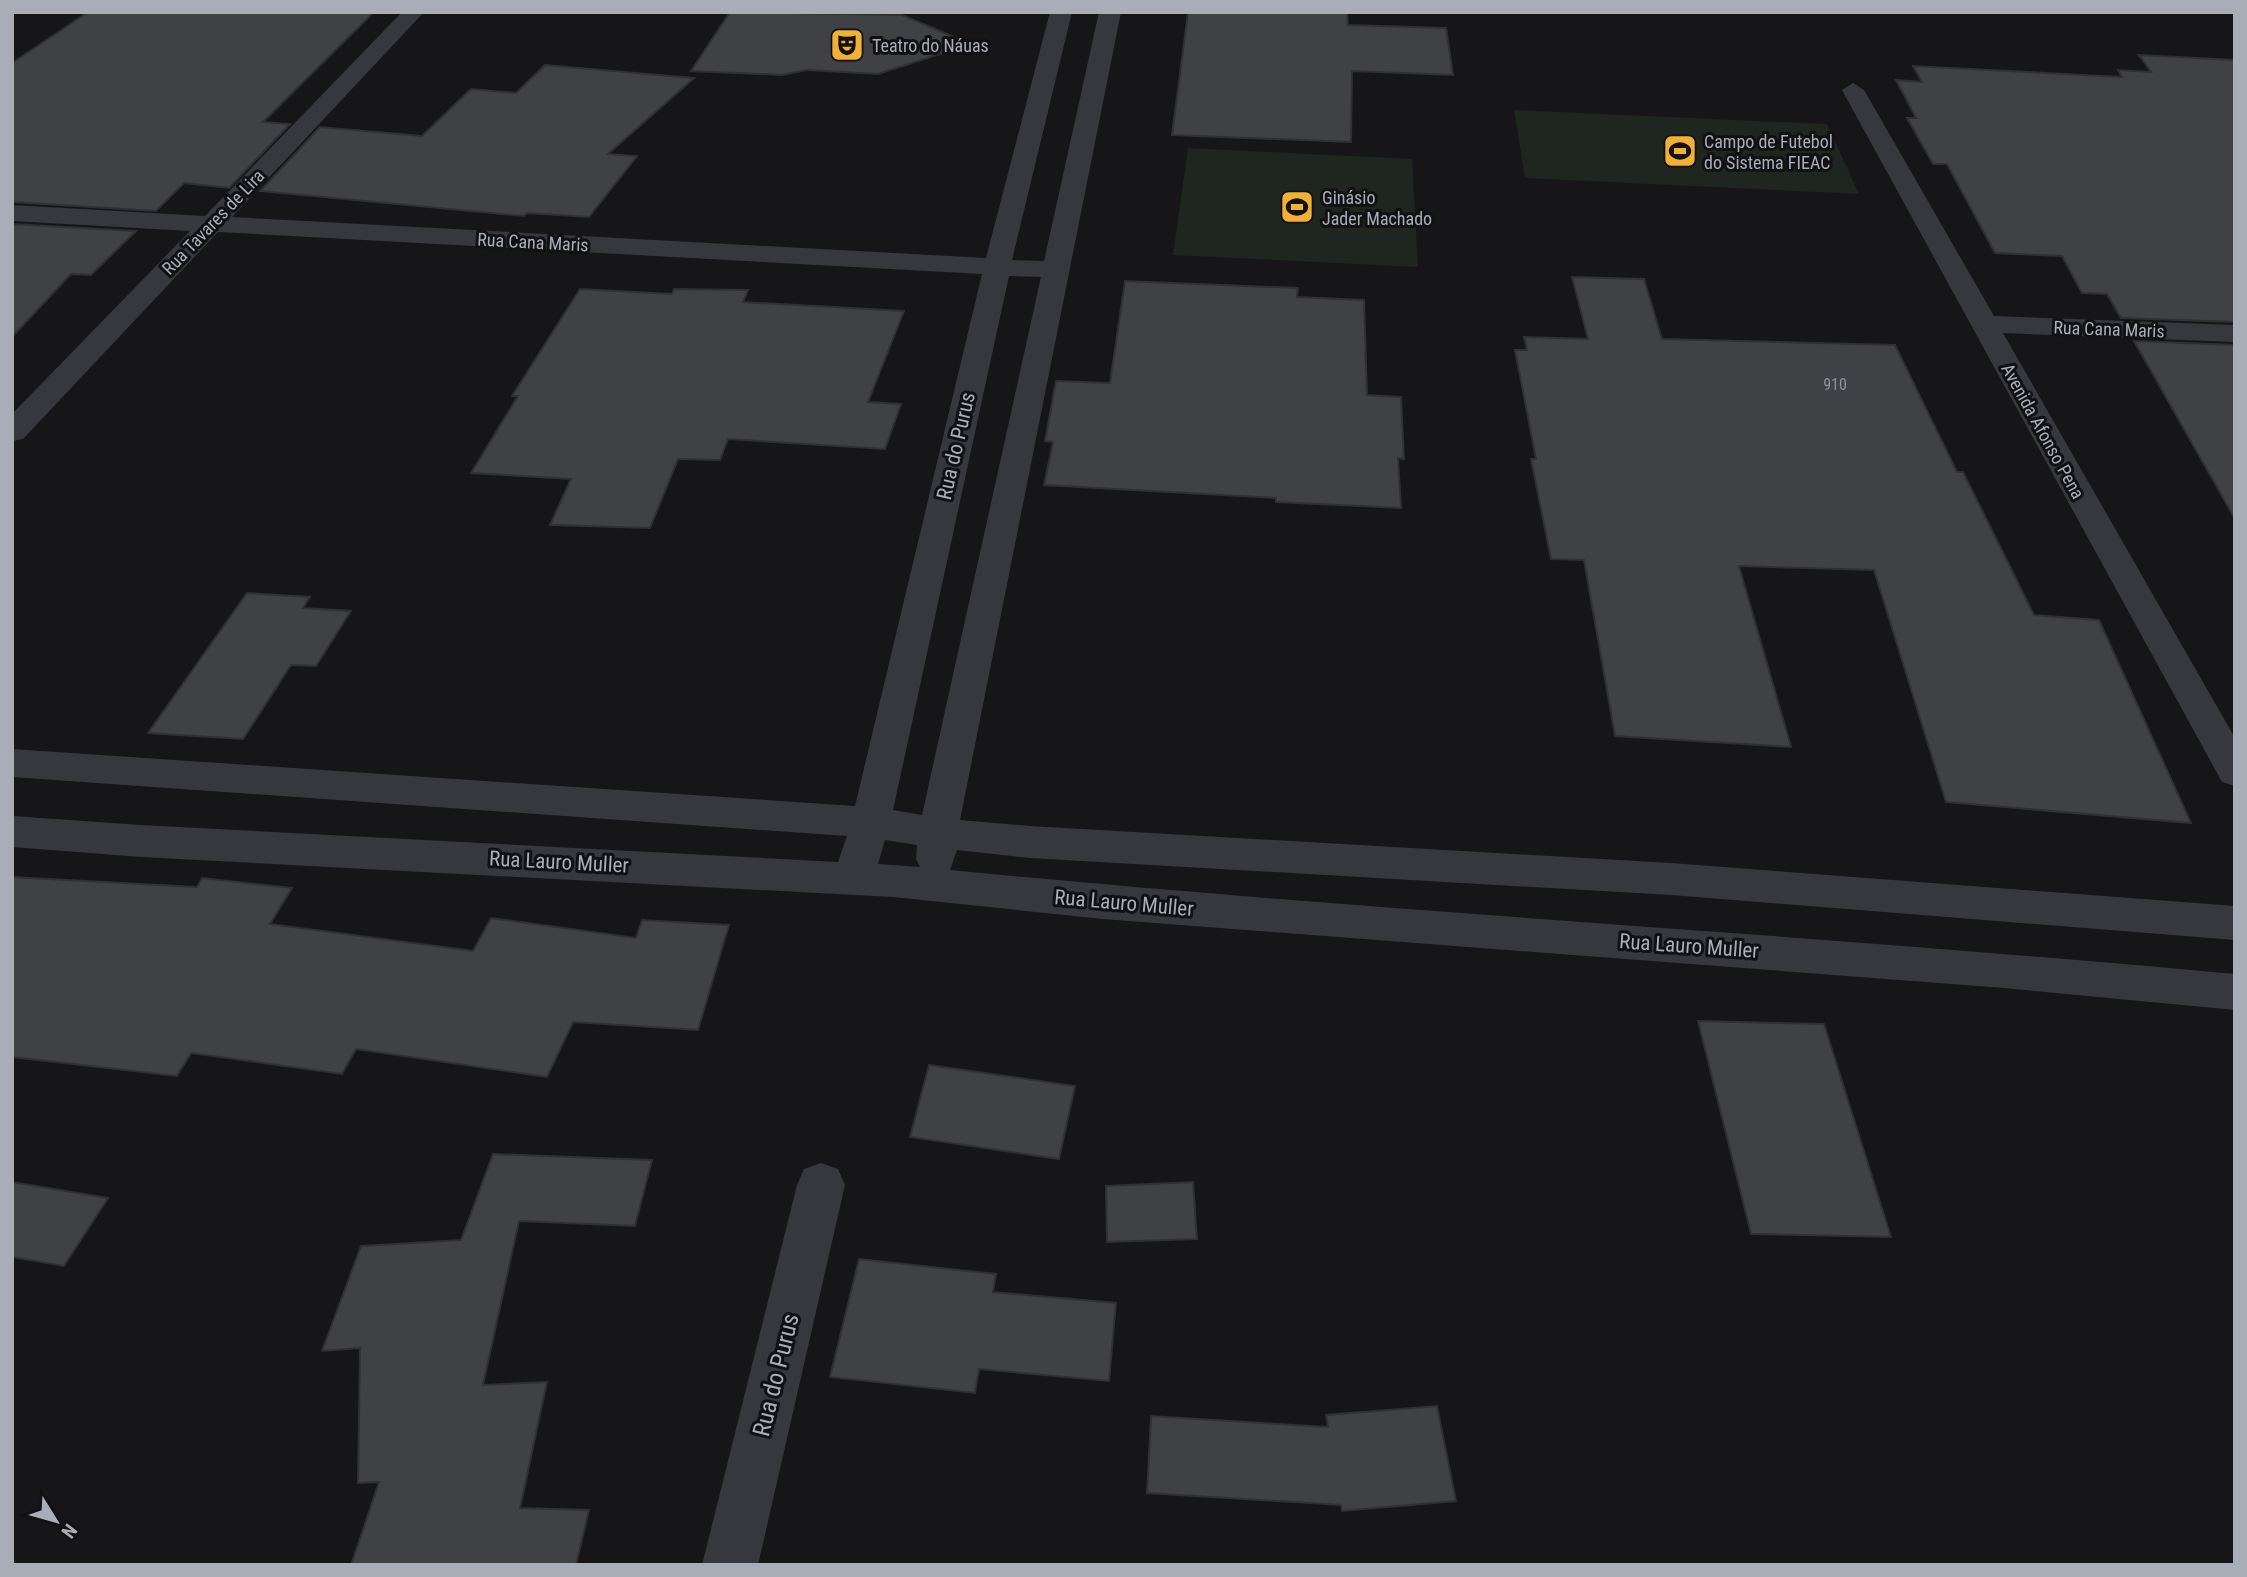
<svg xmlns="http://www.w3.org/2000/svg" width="2247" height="1577" viewBox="0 0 2247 1577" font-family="'Roboto Condensed',sans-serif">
<rect width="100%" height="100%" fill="#161618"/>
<g fill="#1e261f">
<path d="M 1514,110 L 1827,124 L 1859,194 L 1525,178 Z"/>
<path d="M 1188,148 L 1412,159 L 1418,267 L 1173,255 Z"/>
</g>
<g fill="#404145" stroke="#303034" stroke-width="2">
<path d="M 88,12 L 374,12 L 263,122 L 290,124 L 229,188 L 184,183 L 156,211 L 12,202 L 12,63 Z"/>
<path d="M 730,12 L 902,15 L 971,44 L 878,74 L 807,70 L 782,75 L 691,71 Z"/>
<path d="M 1188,12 L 1347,12 L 1348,25 L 1446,28 L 1453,75 L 1352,71 L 1351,142 L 1172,135 Z"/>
<path d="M 2139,55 L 2235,60 L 2235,322 L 2121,318 L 2107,294 L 2082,293 L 2062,256 L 1995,253 L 1947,164 L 1933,164 L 1907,118 L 1916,118 L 1896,80 L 1922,82 L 1913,66 L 2122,77 L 2118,70 L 2151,72 Z"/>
<path d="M 545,65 L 694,78 L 608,154 L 637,156 L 589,217 L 527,213 L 524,216 L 260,191 L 320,127 L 422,136 L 471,89 L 516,93 Z"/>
<path d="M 12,224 L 136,231 L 91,275 L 71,274 L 12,337 Z"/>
<path d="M 1572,277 L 1644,279 L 1662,339 L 1895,345 L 1957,472 L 1963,472 L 2034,615 L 2099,620 L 2191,823 L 1946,802 L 1874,570 L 1739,566 L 1791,747 L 1615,736 L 1584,560 L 1551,559 L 1531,459 L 1536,459 L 1515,350 L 1527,350 L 1524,337 L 1588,339 Z"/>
<path d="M 1125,281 L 1298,288 L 1297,297 L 1364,300 L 1367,395 L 1401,397 L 1404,459 L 1398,458 L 1401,508 L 1276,502 L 1276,498 L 1044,485 L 1053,442 L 1045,441 L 1056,381 L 1110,383 Z"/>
<path d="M 580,289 L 672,294 L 674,289 L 748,290 L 743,302 L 904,311 L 868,402 L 901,404 L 885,449 L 728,439 L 720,460 L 678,459 L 650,528 L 550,525 L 571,479 L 471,473 L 518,396 L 512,396 Z"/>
<path d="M 2134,341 L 2235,345 L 2235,519 Z"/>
<path d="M 247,593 L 310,597 L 303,608 L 351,611 L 316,666 L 291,665 L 243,739 L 148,733 Z"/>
<path d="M 12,877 L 197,887 L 202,878 L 292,888 L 270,924 L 473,951 L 491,918 L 636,938 L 642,920 L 729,925 L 698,1030 L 573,1022 L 547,1077 L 356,1049 L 342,1074 L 191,1053 L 177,1076 L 12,1057 Z"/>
<path d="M 1698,1021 L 1824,1024 L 1891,1237 L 1751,1234 Z"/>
<path d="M 929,1065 L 1075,1086 L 1059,1159 L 910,1137 Z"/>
<path d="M 493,1154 L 652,1160 L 635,1226 L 519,1221 L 483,1385 L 547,1382 L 520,1508 L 589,1510 L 576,1565 L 351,1565 L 379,1482 L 358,1483 L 360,1348 L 322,1351 L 361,1246 L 461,1240 Z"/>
<path d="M 12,1182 L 108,1198 L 64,1266 L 12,1257 Z"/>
<path d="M 1193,1182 L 1197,1239 L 1107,1242 L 1106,1186 Z"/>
<path d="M 859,1259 L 996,1274 L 993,1292 L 1116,1303 L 1109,1381 L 979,1369 L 975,1393 L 830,1377 Z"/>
<path d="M 1437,1406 L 1456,1501 L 1342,1511 L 1341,1505 L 1147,1493 L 1151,1416 L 1328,1427 L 1326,1415 Z"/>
</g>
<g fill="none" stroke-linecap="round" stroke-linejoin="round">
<g fill="#37383d" fill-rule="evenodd">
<path d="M 402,12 L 424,12 L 232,217 L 986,258 L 1050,12 L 1072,12 L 1012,260 L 1044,261 L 1099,12 L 1121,12 L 960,820 L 1030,826 L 1671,863 L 2235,906 L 2235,940 L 1671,895 L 1030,858 L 957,850 L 950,870 C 1378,912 1807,934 2235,974 L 2235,1010 L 2004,988 L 1103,919 L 893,897 L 141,857 L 12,847 L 12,816 L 141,825 L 838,862 L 847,836 L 12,777 L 12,749 L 855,806 L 982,274 L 218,232 L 23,439 L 12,441 L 12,414 L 190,231 L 12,221 L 12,205 L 205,216 ZM 1009,276 L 1041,277 L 922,815 L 893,810 ZM 885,840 L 917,845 L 916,859 L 920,867 L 878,864 Z"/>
<path d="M 1853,83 L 1864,90 L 1994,316 L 2235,325 L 2235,342 L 2003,333 L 2235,738 L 2235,786 L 2222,782 L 1842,90 Z"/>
<path d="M 821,1163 L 838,1169 L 845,1185 L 758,1565 L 702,1565 L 797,1185 L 804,1169 Z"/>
</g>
</g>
<defs>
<symbol id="theatre-square" viewBox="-11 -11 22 22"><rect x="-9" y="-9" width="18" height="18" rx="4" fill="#f2b134" stroke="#111113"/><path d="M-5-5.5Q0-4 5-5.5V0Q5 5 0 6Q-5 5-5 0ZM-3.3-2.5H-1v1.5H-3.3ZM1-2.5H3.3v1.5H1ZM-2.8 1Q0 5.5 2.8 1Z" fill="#111"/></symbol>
<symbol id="stadium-square" viewBox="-11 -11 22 22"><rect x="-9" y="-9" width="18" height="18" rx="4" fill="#f2b134" stroke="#111113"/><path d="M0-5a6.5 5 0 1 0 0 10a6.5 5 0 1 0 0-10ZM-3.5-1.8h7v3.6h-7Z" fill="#111"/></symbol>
</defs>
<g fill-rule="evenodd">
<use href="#theatre-square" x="828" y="26" width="38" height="38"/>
<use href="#stadium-square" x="1661" y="132" width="38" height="38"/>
<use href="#stadium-square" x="1278" y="188" width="38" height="38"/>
</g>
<g text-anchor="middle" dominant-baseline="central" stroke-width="6" stroke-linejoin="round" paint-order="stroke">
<g font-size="16" fill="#8e929b">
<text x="1835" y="384">910</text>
</g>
<g font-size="18" fill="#a8adb8" stroke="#111113" text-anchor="start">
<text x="872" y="45">Teatro do Náuas</text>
<text x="1704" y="141">Campo de Futebol<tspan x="1704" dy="21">do Sistema FIEAC</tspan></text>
<text x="1322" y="197">Ginásio<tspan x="1322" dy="21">Jader Machado</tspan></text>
</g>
<g font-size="18" fill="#a8adb8" stroke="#111113">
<text transform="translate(213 222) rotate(-46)">Rua Tavares de Lira</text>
<text transform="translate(533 242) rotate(3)">Rua Cana Maris</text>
<text transform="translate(2109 329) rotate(2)">Rua Cana Maris</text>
<text transform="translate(2043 431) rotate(61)">Avenida Afonso Pena</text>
</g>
<g font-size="21" fill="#a8adb8" stroke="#111113">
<text transform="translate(956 446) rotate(-77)">Rua do Purus</text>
<text transform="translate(559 862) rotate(3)">Rua Lauro Muller</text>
<text transform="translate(1124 903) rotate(5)">Rua Lauro Muller</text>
<text transform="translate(1689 946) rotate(4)">Rua Lauro Muller</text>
</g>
<g font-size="24" fill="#a8adb8" stroke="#111113">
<text transform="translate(776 1375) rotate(-76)">Rua do Purus</text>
</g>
</g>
<rect width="2247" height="1577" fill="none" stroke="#a8adb8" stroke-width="28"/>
<g transform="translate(56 1521) rotate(127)" stroke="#111113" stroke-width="5" paint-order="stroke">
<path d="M0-5L12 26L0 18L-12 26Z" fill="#a8adb8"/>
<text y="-10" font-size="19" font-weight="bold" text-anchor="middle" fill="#a8adb8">N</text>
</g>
</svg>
